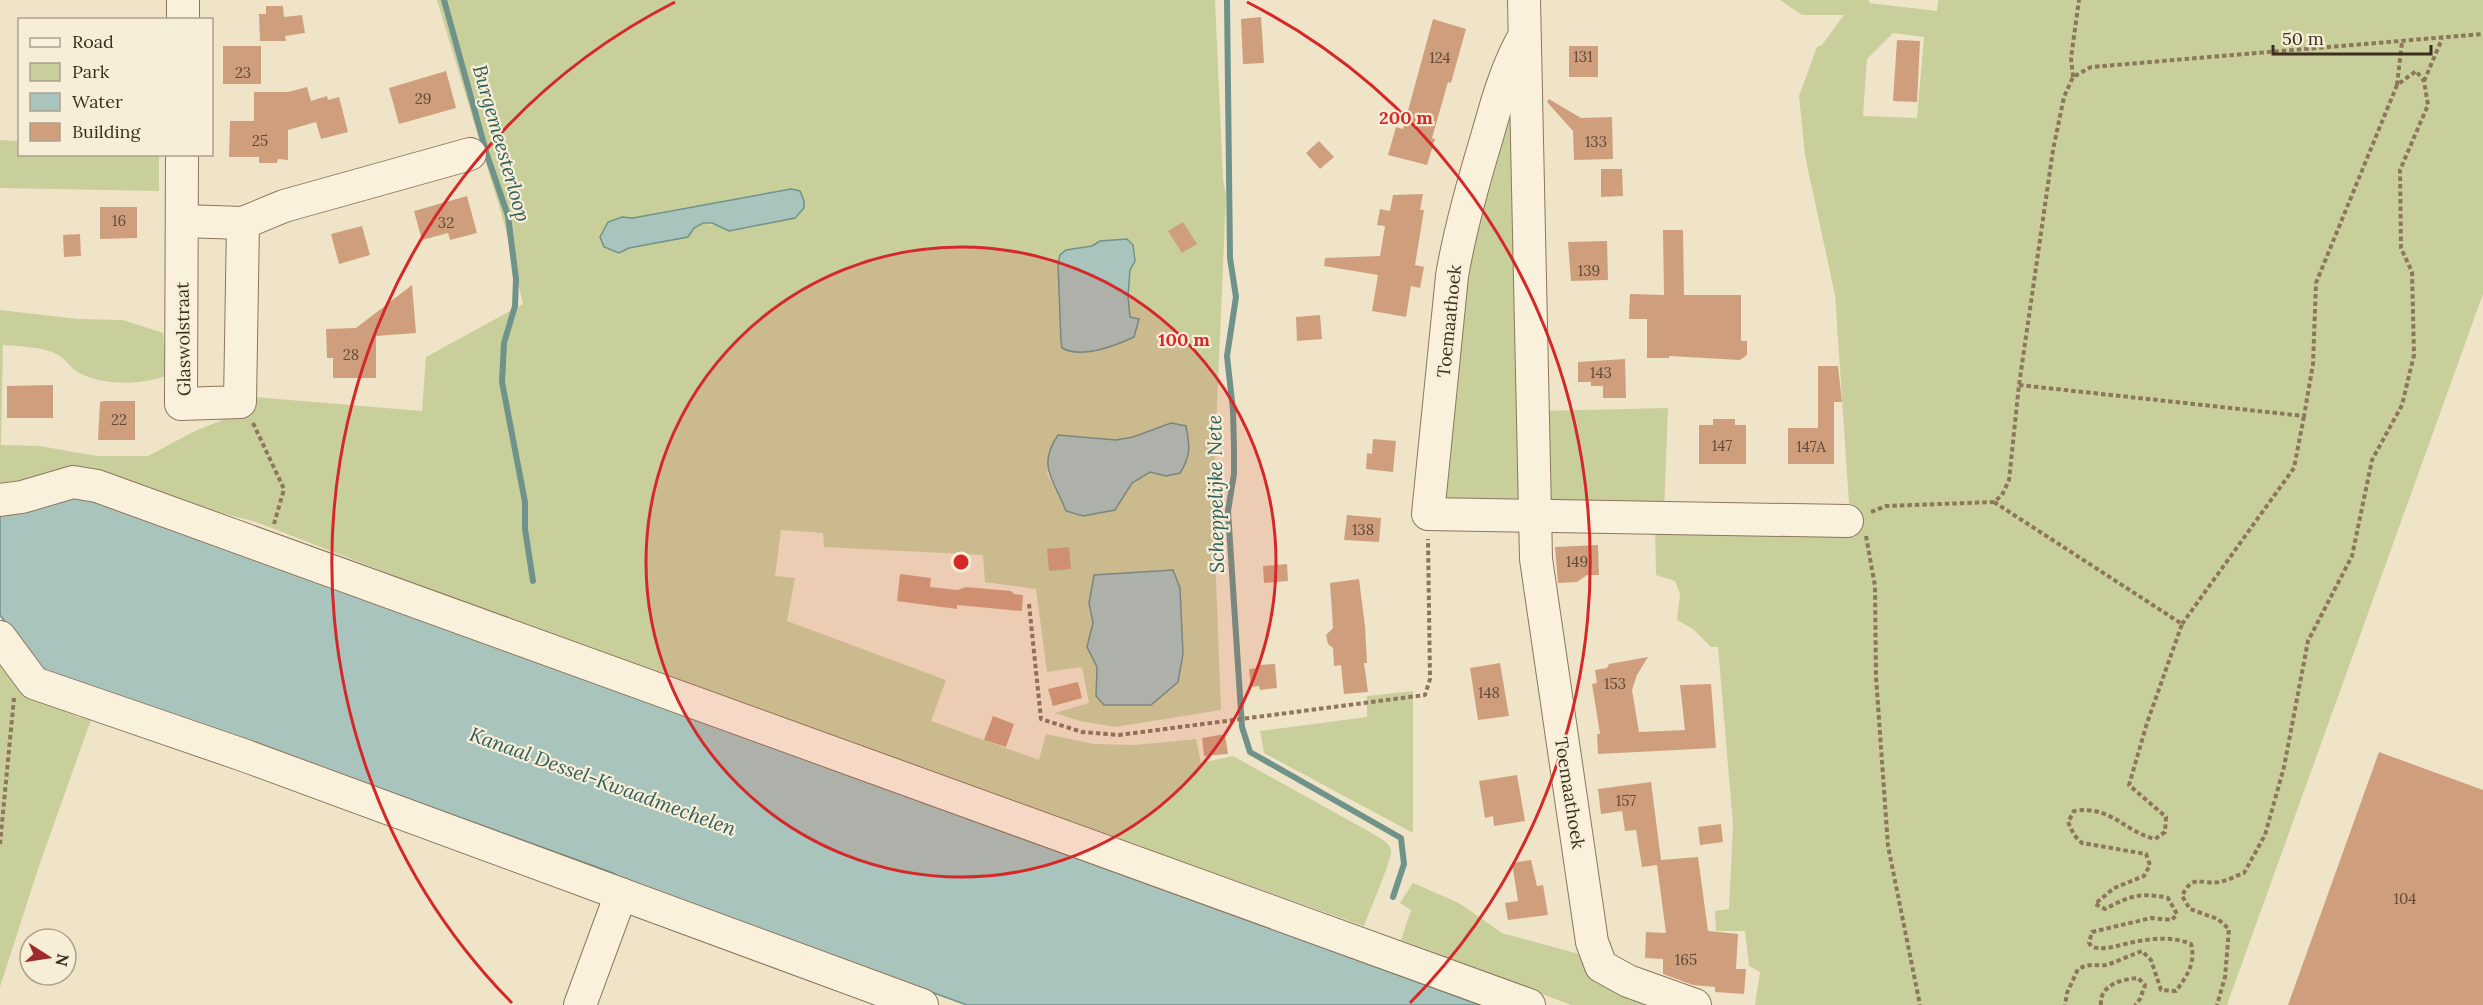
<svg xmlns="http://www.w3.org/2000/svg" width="2483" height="1005" viewBox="0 0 2483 1005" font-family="Lora,serif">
<rect width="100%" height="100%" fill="#f0e4c8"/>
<g fill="#c9cf9b" fill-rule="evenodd">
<path d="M 437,0 L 1215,0 L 1223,178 L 1226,197 L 1213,499 L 1221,710 L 1115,727 L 1080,721 L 1055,713 L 1089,703 L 1082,667 L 1047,672 L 1036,589 L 985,582 L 983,555 L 824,547 L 823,533 L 781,530 L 775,576 L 795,578 L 787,621 L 946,680 L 931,721 L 1039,760 L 1046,734 L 1094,744 L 1135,745 L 1196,739 L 1201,763 L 1233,756 L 1370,832 C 1377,837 1389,841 1391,850 C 1393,857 1368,915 1364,926 L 879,755 L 506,619 L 256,522 L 93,479 L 59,476 L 0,483 L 0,310 L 78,319 L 123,320 L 163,333 L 166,376 C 140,385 105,386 79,373 C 71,369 66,359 58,355 C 45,347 18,346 3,345 L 1,445 L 40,446 L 97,456 L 148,456 L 195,431 L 248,410 L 253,397 L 422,411 L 426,357 L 523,304 L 505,226 ZM 622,217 L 633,218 L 795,218 L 723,227 L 703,223 L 694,228 L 688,237 L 629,248 L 619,253 ZM 1133,245 L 1135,260 L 1130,270 L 1128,296 L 1130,317 L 1118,344 L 1077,352 L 1062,348 L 1058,264 L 1087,247 ZM 1171,424 L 1166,476 L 1151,472 L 1132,483 L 1115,510 L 1083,516 L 1066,511 L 1047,473 L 1058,436 L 1116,440 L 1133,437 ZM 1173,570 L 1180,588 L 1181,634 L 1116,704 L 1104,705 L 1096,696 L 1097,667 L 1087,647 L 1093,623 L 1117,573 Z"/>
<path d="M 1780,0 L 1869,0 L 1869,3 L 1937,11 L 1938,0 L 2483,0 L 2483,294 L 2227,1005 L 1755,1005 L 1760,972 L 1749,966 L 1745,931 L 1716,931 L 1715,911 L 1729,909 L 1733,825 L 1718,647 L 1711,647 L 1693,629 L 1677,620 L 1680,594 L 1675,581 L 1656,575 L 1655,527 L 1851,533 L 1835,295 L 1805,156 L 1799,96 L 1817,47 L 1822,45 L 1844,15 L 1802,15 ZM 1893,33 L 1924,37 L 1917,118 L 1863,116 L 1867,59 Z"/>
<path d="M 1512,101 L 1523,494 L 1513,507 L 1442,499 L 1460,278 Z"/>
<path d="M 0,140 L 19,141 L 20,154 L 159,155 L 159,191 L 0,188 Z"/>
<path d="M 1668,408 L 1664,512 L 1563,512 L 1546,499 L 1540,411 Z"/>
<path d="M 0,656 L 26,692 L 80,718 L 93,714 L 38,869 L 0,987 Z"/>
<path d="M 1413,691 L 1413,833 L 1264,753 L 1260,731 L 1367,717 L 1367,696 Z"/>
<path d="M 1413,883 L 1459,903 L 1502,933 L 1583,955 L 1589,976 L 1668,1005 L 1571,1005 L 1401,940 L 1411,910 L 1400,903 Z"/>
</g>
<g fill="#a9c4bc" stroke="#6f938a" stroke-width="1.5">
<path d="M 791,189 L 800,191 L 804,201 L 804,208 L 795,218 L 729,231 L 712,223 L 703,223 L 694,228 L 688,237 L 629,248 L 619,253 L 604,247 L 600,237 L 608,222 L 622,217 L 633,218 Z"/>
<path d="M 1127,239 L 1133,245 L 1135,261 L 1130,270 L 1128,296 L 1130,317 L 1139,319 L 1134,337 C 1115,346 1081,359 1062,348 L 1061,341 L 1058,264 L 1060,255 L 1066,250 L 1092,246 L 1100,241 Z"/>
<path d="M 1171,423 L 1186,426 C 1190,446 1191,456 1180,473 L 1166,476 L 1150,472 L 1132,483 L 1115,510 L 1083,516 L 1066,511 C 1055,481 1036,467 1058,435 L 1116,440 L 1133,437 Z"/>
<path d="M 75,493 L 1480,1005 L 967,1005 L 630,883 L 613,873 L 238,737 L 40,671 L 0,615 L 0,512 Z"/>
<path d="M 1173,570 L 1180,588 L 1183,654 L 1178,682 L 1151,705 L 1104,705 L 1096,696 L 1097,667 L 1087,647 L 1093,623 L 1089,603 L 1094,575 Z"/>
</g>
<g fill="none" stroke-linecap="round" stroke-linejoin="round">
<g stroke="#6f938a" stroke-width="6">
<path d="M 444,0 L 487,155 L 508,216 L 516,279 L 515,306 L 504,343 L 502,382 L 525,502 L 525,529 L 533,581"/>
<path d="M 1227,0 L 1230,258 L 1236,297 L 1227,356 L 1233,410 L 1234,449 L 1234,474 L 1228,511 L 1242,727 L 1250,752 L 1401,838 L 1404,864 L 1393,897"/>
</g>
</g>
<g fill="#cf9f7d">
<path d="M 266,6 L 283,6 L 284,17 L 302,15 L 305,33 L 285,36 L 286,41 L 260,41 L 259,14 L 266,14 Z"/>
<path d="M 1261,17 L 1264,63 L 1243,64 L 1241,19 Z"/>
<path d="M 1433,19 L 1466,29 L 1451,83 L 1448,82 L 1432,138 L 1435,139 L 1427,165 L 1388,155 L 1396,127 L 1403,129 Z"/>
<path d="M 1897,40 L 1920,41 L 1917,102 L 1893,101 Z"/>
<rect x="223" y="46" width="38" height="38"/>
<rect x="1569" y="46" width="29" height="31"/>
<path d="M 446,71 L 456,108 L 399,124 L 389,88 Z"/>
<path d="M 307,87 L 311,101 L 327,96 L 328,100 L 339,97 L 348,132 L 321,139 L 316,122 L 288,130 L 288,160 L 278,159 L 277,163 L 259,163 L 259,157 L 229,157 L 230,121 L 254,121 L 254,92 L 288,92 Z"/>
<path d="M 1549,99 L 1581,118 L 1612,117 L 1613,159 L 1574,160 L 1573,131 L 1547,102 Z"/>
<path d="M 1319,141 L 1334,157 L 1320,169 L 1306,153 Z"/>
<path d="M 1601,169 L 1622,169 L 1623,196 L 1601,197 Z"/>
<path d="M 1423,194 L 1420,210 L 1424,210 L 1415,265 L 1424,267 L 1420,288 L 1411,286 L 1406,317 L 1372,311 L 1378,275 L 1324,266 L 1325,258 L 1380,256 L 1385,226 L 1377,225 L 1380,209 L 1390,211 L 1393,195 Z"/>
<path d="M 467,196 L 477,233 L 450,240 L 448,233 L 422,240 L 414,211 Z"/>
<path d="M 100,207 L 137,207 L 137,238 L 100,239 Z"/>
<path d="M 1183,222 L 1197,244 L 1182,253 L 1168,231 Z"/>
<path d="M 362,226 L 370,255 L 339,264 L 331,234 Z"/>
<path d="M 1663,230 L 1683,230 L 1684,295 L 1741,295 L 1741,341 L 1747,341 L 1747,355 L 1740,360 L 1669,356 L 1669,358 L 1647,358 L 1647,319 L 1629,319 L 1630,294 L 1664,295 Z"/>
<path d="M 80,234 L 81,256 L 64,257 L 63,235 Z"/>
<path d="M 1607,241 L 1608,280 L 1571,281 L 1568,242 Z"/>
<path d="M 412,285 L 416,333 L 376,336 L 376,378 L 333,378 L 333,358 L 327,358 L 326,329 L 356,328 Z"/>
<path d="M 1320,315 L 1322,339 L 1297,341 L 1296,317 Z"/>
<path d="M 1625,359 L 1626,398 L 1603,398 L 1603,386 L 1591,386 L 1591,382 L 1578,382 L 1578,362 Z"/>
<path d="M 1818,366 L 1838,366 L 1842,402 L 1834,402 L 1834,464 L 1788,464 L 1788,428 L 1818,428 Z"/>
<path d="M 53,385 L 53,418 L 7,418 L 7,386 Z"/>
<path d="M 104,401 L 135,401 L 135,440 L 98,440 L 100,402 Z"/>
<path d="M 1713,419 L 1735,419 L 1735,425 L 1746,425 L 1746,464 L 1699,464 L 1699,425 L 1713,425 Z"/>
<path d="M 1373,439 L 1396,441 L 1393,472 L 1366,469 L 1367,453 L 1372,454 Z"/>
<path d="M 1347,515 L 1381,518 L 1379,542 L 1344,540 Z"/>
<path d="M 1598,545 L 1599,575 L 1587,575 L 1577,582 L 1558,583 L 1555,547 Z"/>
<path d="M 1069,547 L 1071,569 L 1049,571 L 1047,549 Z"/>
<path d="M 1287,564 L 1288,581 L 1264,583 L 1263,566 Z"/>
<path d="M 900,574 L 931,578 L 930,587 L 958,590 L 966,587 L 1011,591 L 1014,594 L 1023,595 L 1022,611 L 957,605 L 957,609 L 897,601 Z"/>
<path d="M 1359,579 L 1365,626 L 1367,663 L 1364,663 L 1368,692 L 1344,694 L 1341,665 L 1334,666 L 1333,648 L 1328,644 L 1326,635 L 1333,628 L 1330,583 Z"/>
<path d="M 1648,657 L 1637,675 L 1632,690 L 1639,732 L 1685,730 L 1680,685 L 1711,684 L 1716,748 L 1598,754 L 1597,734 L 1600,734 L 1592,684 L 1597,683 L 1595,670 L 1607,668 L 1609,664 Z"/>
<path d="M 1500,663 L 1509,716 L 1478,720 L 1470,668 Z"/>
<path d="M 1275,664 L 1277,688 L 1260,690 L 1259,686 L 1251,687 L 1249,669 L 1258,668 L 1257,665 Z"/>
<path d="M 1078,682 L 1082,698 L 1053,706 L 1048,689 Z"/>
<path d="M 993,716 L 1014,724 L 1006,747 L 984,740 Z"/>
<path d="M 1225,734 L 1228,754 L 1204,756 L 1202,738 Z"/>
<path d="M 2379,752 L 2483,790 L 2483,1005 L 2288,1005 Z"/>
<path d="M 1517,775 L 1525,821 L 1494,826 L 1493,816 L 1485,818 L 1479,781 Z"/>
<path d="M 1651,782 L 1661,860 L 1698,857 L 1708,931 L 1738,934 L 1736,969 L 1746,969 L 1744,994 L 1715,992 L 1715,987 L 1693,985 L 1663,974 L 1663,959 L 1645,958 L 1646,932 L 1666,933 L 1657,865 L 1642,867 L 1636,830 L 1625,831 L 1622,811 L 1601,814 L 1598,789 Z"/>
<path d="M 1721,824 L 1723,842 L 1700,845 L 1698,827 Z"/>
<path d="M 1531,860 L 1537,886 L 1543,885 L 1548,915 L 1508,920 L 1505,903 L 1518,901 L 1512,863 Z"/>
</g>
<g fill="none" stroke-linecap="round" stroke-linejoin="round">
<defs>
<g id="minor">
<path d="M 1524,0 L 1536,559 L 1592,942 L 1601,966 L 1628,981 L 1695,1005"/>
<path d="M 183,20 L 183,0"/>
<path d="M 1521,42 C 1505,72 1496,105 1487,137 C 1473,183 1460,228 1452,276 L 1428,514 L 1847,521"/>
<path d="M 182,154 L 181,404 L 240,402 L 243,223"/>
<path d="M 182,221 L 243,223 L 284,206 L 470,154"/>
<path d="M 0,500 L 22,497 L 73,482 L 97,486 L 1529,1005"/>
<path d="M 0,637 L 34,683 L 246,756 L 922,1005"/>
<path d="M 580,1005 L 621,894"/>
</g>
</defs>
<use href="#minor" stroke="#8d765c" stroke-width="34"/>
<g stroke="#8d765c" stroke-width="4" stroke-dasharray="4.5 3" stroke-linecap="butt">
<path d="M 2073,77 L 2071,58 L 2079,0"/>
<path d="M 2424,81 L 2442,39"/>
<path d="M 2397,85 L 2402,42"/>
<path d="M 2019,385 L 2304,416 L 2313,364 L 2316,283 L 2397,85 L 2416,71 L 2424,81 L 2428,105 L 2400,170 L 2401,248 L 2412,272 L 2414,355 L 2402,405 L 2372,460 L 2352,556 L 2308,641 L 2284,767 L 2265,835 L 2244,873 C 2236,876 2228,880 2220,882 C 2200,885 2193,873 2182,896 L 2190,909 L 2218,919 L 2229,929 L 2225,977 L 2217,1005"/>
<path d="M 253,423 L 284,489 L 274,524"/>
<path d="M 1994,502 L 2182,624 L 2147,723 L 2129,785 L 2166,817 L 2165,832 L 2155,839 C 2123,831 2111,805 2074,811 L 2068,822 L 2074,835 L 2082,843 L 2146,854 L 2150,865 L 2144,876 L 2114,888 L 2095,904 L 2105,909 C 2130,896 2140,892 2168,898 L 2177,914 L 2172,920 L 2151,918 L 2092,932 L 2089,943 L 2092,947 C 2105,950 2112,947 2125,944 C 2146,939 2170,935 2191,944 C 2196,963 2187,976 2176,991 L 2161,990 L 2151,960 L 2142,951 C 2133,954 2112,964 2106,965 C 2093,966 2090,963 2078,969 L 2067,993 L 2065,1005"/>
<path d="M 1871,512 L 1886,506 L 1994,502 L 2002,495 L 2009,480 L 2019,385 L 2053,150 L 2064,97 L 2073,77 L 2091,67 L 2483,34"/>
<path d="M 1866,536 L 1875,586 L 1876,677 L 1888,846 L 1920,1005"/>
<path d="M 1029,604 L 1041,719 L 1082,732 L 1119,735 L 1425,695 L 1430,679 L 1428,539"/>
<path d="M 2182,624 L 2294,468 L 2304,416"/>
<path d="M 0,844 L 14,698"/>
<path d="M 2101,1005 C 2099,985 2122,979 2138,978 L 2145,985 L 2140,999 L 2135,1005"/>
</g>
<use href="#minor" stroke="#faf1dc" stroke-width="32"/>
</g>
<circle cx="961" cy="562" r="315" fill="#d62828" fill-opacity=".12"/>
<g fill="none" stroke="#d62828" stroke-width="3">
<circle cx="961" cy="562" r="315"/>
<path d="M512 1003A629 629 0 0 1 675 2M1247 2A629 629 0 0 1 1410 1003"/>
</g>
<g text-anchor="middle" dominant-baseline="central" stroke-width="4.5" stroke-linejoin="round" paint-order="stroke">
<g font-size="15" fill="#624a37">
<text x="1583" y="56">131</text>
<text x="1440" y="57">124</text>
<text x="243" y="72">23</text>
<text x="423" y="98">29</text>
<text x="260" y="140">25</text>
<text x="1596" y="141">133</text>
<text x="119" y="220">16</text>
<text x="446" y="222">32</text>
<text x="1589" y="270">139</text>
<text x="351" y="354">28</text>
<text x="1601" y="372">143</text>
<text x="119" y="419">22</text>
<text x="1722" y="445">147</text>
<text x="1811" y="446">147A</text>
<text x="1363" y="529">138</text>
<text x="1577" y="561">149</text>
<text x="1615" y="683">153</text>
<text x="1489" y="692">148</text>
<text x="1626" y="800">157</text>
<text x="2405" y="898">104</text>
<text x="1686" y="959">165</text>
</g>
<g font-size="18" fill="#3d2e20" stroke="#f7eed8">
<text transform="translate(1449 321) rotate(-84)">Toemaathoek</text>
<text transform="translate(183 339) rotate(-91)">Glaswolstraat</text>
<text transform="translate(1570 793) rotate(81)">Toemaathoek</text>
</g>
<g font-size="20" font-style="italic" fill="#2f5d5a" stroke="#f7eed8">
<text transform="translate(502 143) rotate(74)">Burgemeesterloop</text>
<text transform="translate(1215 494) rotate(-91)">Scheppelijke Nete</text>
<text transform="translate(603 781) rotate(20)">Kanaal Dessel-Kwaadmechelen</text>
</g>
</g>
<circle cx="961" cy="562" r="9" fill="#d62828" stroke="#f7eed8" stroke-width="3"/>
<g font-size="18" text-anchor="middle" font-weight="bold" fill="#d62828" stroke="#f7eed8" stroke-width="4.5" stroke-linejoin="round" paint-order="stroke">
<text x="1406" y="124">200 m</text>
<text x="1184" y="346">100 m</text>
</g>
<rect x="18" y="18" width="195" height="138" fill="#f7eed8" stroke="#ada18e" stroke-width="1.5"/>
<rect x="30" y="38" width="30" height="9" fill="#faf1dc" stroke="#ada18e" stroke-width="1.5"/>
<text x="72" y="48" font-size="18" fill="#3d2e20">Road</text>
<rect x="30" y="63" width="30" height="18" fill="#c9cf9b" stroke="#ada18e" stroke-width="1.5"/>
<text x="72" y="78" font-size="18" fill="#3d2e20">Park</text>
<rect x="30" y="93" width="30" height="18" fill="#a9c4bc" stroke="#ada18e" stroke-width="1.5"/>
<text x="72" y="108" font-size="18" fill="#3d2e20">Water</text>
<rect x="30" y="123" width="30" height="18" fill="#cf9f7d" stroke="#ada18e" stroke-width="1.5"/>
<text x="72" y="138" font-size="18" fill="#3d2e20">Building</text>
<g transform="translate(48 957) rotate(102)"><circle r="28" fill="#f7eed8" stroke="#ada18e" stroke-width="1.5"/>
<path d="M0-4.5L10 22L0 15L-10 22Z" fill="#9e2a2b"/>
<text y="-9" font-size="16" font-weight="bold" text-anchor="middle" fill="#3d2e20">N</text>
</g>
<path d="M2273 45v9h158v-9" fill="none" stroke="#3d2e20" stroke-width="3"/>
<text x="2282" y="45" font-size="18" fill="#3d2e20" stroke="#f7eed8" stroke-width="4.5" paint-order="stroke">50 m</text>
</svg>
